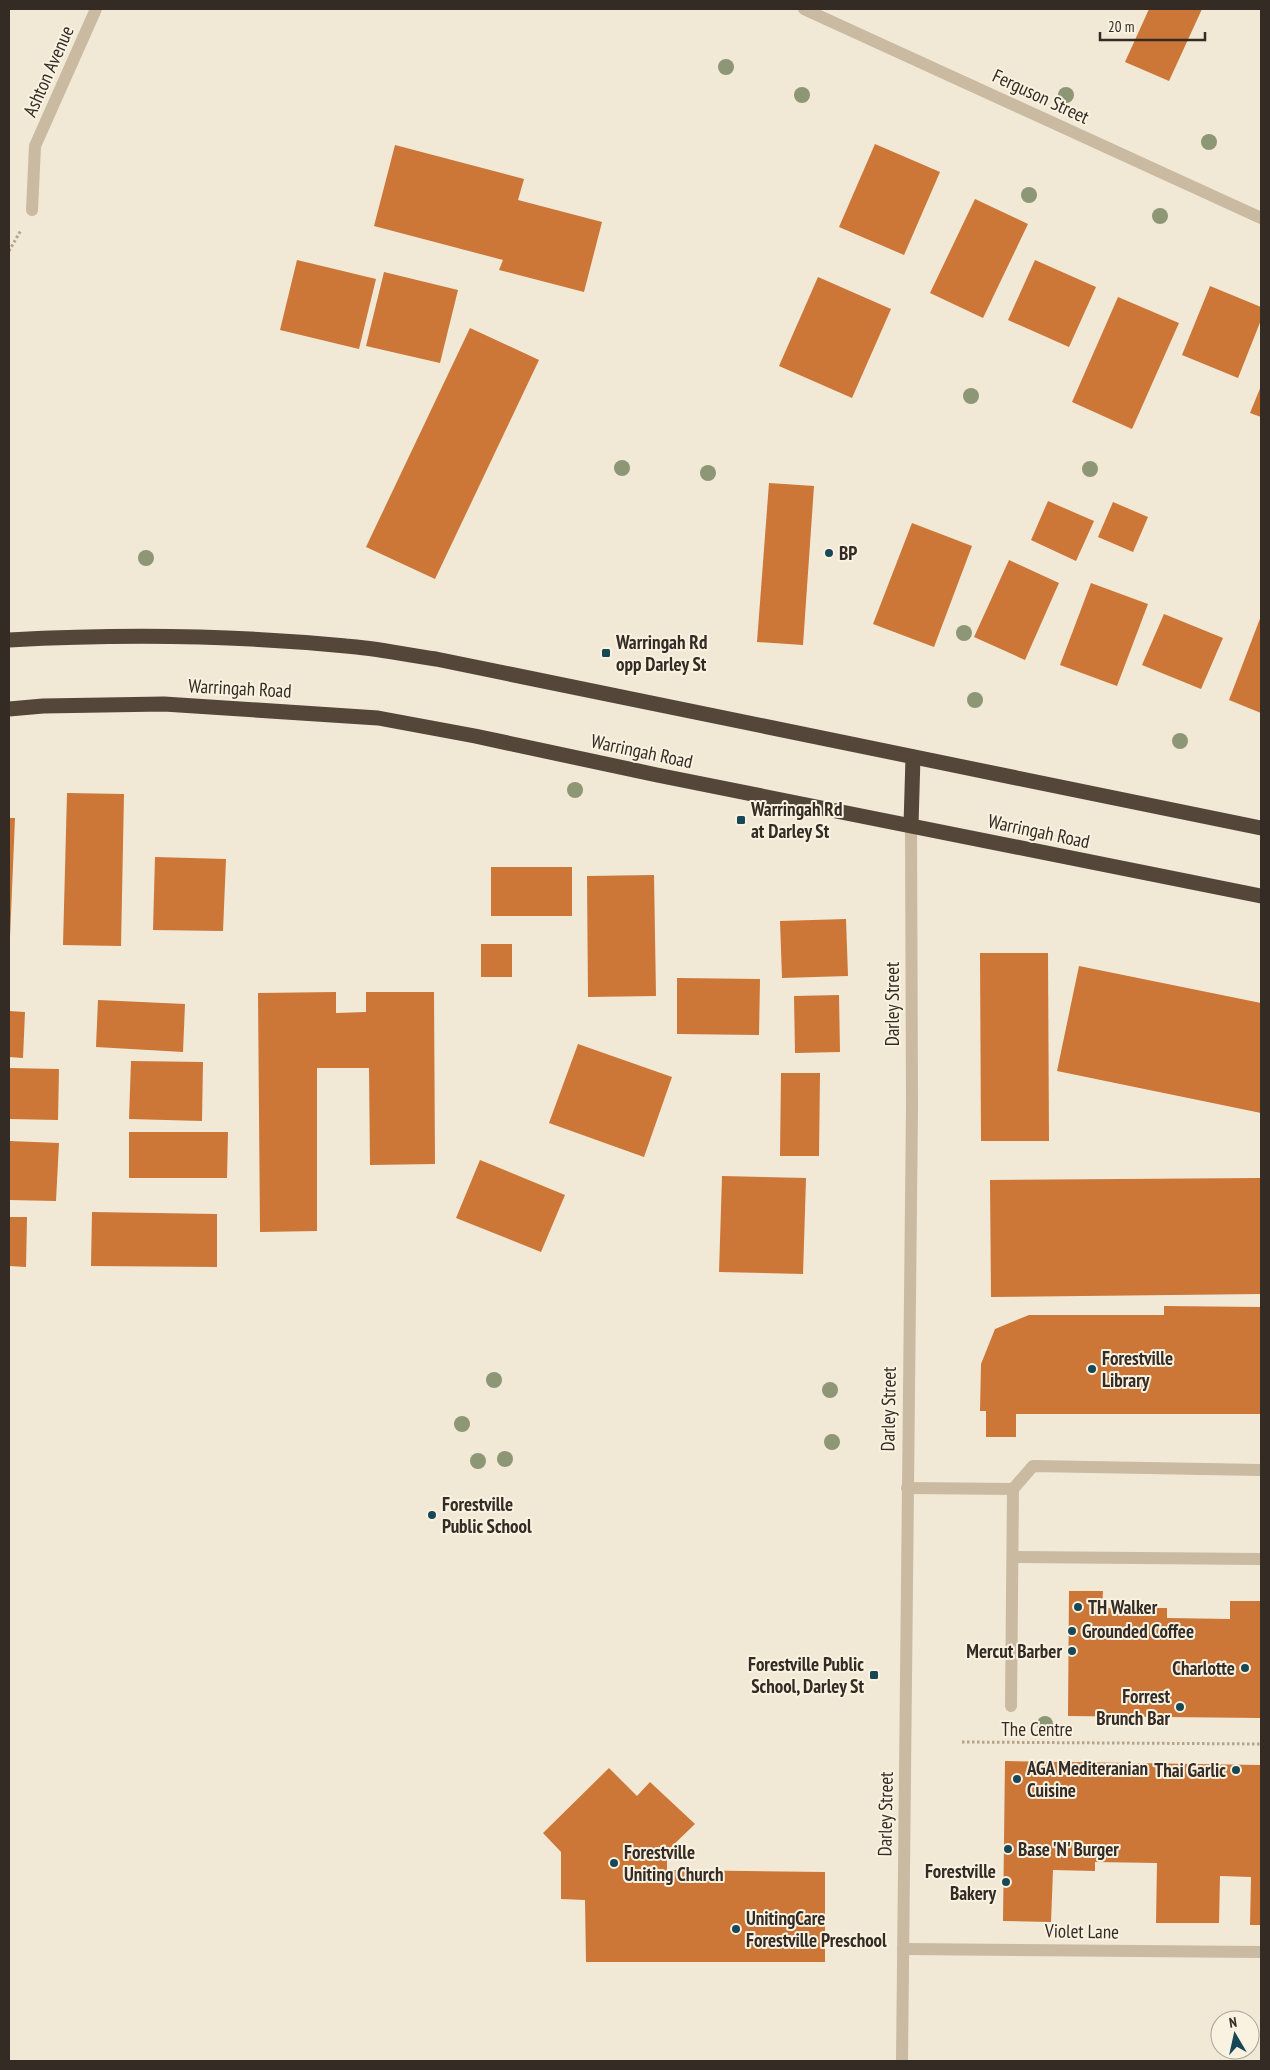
<svg xmlns="http://www.w3.org/2000/svg" width="1270" height="2070" viewBox="0 0 1270 2070" font-family="'PT Sans Narrow',sans-serif">
<rect width="100%" height="100%" fill="#f1e9d5"/>
<g fill="#cc7638">
<path d="M 1149,9 L 1202,9 L 1169,81 L 1125,62 Z"/>
<path d="M 875,144 L 940,172 L 904,255 L 839,227 Z"/>
<path d="M 395,145 L 524,179 L 518,200 L 602,222 L 584,292 L 499,270 L 503,260 L 374,226 Z"/>
<path d="M 975,199 L 1028,224 L 983,318 L 930,293 Z"/>
<path d="M 297,260 L 376,279 L 359,349 L 280,330 Z"/>
<path d="M 1035,260 L 1096,287 L 1069,347 L 1008,320 Z"/>
<path d="M 384,272 L 458,290 L 440,363 L 366,346 Z"/>
<path d="M 818,277 L 891,309 L 852,398 L 779,366 Z"/>
<path d="M 1210,286 L 1261,307 L 1261,320 L 1238,378 L 1182,355 Z"/>
<path d="M 1118,297 L 1179,323 L 1132,429 L 1072,402 Z"/>
<path d="M 470,328 L 539,360 L 435,579 L 366,547 Z"/>
<path d="M 1261,386 L 1261,417 L 1250,413 Z"/>
<path d="M 769,483 L 814,486 L 803,645 L 757,642 Z"/>
<path d="M 1048,501 L 1094,521 L 1076,561 L 1031,540 Z"/>
<path d="M 1113,502 L 1148,517 L 1133,552 L 1098,537 Z"/>
<path d="M 912,523 L 972,546 L 934,647 L 873,624 Z"/>
<path d="M 1009,560 L 1059,583 L 1025,660 L 974,637 Z"/>
<path d="M 1091,583 L 1148,604 L 1117,686 L 1060,665 Z"/>
<path d="M 1164,614 L 1223,638 L 1201,689 L 1142,665 Z"/>
<path d="M 1261,616 L 1261,713 L 1229,700 Z"/>
<path d="M 67,793 L 124,794 L 121,946 L 63,945 Z"/>
<path d="M 9,818 L 15,818 L 10,938 L 9,938 Z"/>
<path d="M 155,857 L 226,859 L 223,931 L 153,930 Z"/>
<rect x="491" y="867" width="81" height="49"/>
<path d="M 654,875 L 656,996 L 588,997 L 587,876 Z"/>
<path d="M 846,919 L 848,976 L 782,978 L 780,921 Z"/>
<rect x="481" y="944" width="31" height="33"/>
<path d="M 980,953 L 1048,953 L 1049,1141 L 981,1141 Z"/>
<path d="M 1079,966 L 1261,1003 L 1261,1113 L 1057,1071 Z"/>
<path d="M 677,978 L 760,979 L 759,1035 L 677,1034 Z"/>
<path d="M 336,992 L 336,1013 L 366,1012 L 366,992 L 434,992 L 435,1164 L 370,1165 L 369,1068 L 317,1068 L 317,1231 L 260,1232 L 258,993 Z"/>
<path d="M 839,995 L 840,1052 L 795,1053 L 794,996 Z"/>
<path d="M 98,1000 L 185,1004 L 183,1052 L 96,1047 Z"/>
<path d="M 9,1011 L 25,1012 L 23,1058 L 9,1057 Z"/>
<path d="M 578,1044 L 672,1077 L 644,1157 L 549,1123 Z"/>
<path d="M 131,1061 L 203,1062 L 202,1121 L 129,1119 Z"/>
<path d="M 9,1068 L 59,1069 L 58,1120 L 9,1119 Z"/>
<path d="M 781,1073 L 820,1073 L 819,1156 L 780,1156 Z"/>
<path d="M 129,1132 L 228,1132 L 227,1178 L 129,1178 Z"/>
<path d="M 9,1141 L 59,1143 L 56,1201 L 9,1200 Z"/>
<path d="M 480,1160 L 565,1195 L 541,1252 L 456,1218 Z"/>
<path d="M 722,1176 L 806,1178 L 803,1274 L 719,1272 Z"/>
<path d="M 1261,1178 L 1261,1294 L 991,1297 L 990,1180 Z"/>
<path d="M 92,1212 L 217,1214 L 217,1267 L 91,1266 Z"/>
<path d="M 9,1217 L 27,1217 L 26,1267 L 9,1266 Z"/>
<path d="M 1164,1306 L 1261,1307 L 1261,1414 L 1016,1414 L 1016,1437 L 986,1437 L 986,1411 L 980,1411 L 981,1364 L 995,1329 L 1029,1315 L 1164,1315 Z"/>
<path d="M 1069,1591 L 1103,1591 L 1102,1608 L 1167,1608 L 1167,1618 L 1230,1619 L 1230,1601 L 1261,1601 L 1261,1718 L 1068,1716 Z"/>
<path d="M 1005,1761 L 1261,1765 L 1261,1925 L 1250,1925 L 1251,1877 L 1220,1876 L 1219,1923 L 1156,1923 L 1157,1863 L 1095,1862 L 1095,1871 L 1053,1870 L 1051,1922 L 1003,1921 Z"/>
<path d="M 609,1768 L 637,1796 L 650,1782 L 695,1824 L 667,1851 L 667,1874 L 672,1870 L 825,1872 L 825,1962 L 586,1962 L 585,1900 L 561,1899 L 561,1852 L 543,1833 Z"/>
</g>
<g fill="none" stroke-linecap="round" stroke-linejoin="round">
<g stroke="#b5a48b" stroke-width="3" stroke-dasharray="2.5 2.5" stroke-linecap="butt">
<path d="M 9,251 L 21,230"/>
<path d="M 962,1742 L 1261,1744"/>
</g>
<g stroke="#c9baa1" stroke-width="12">
<path d="M 804,9 L 1261,218"/>
<path d="M 32,210 L 35,146 L 96,9"/>
<path d="M 907,1488 L 1013,1489 L 1033,1466 L 1261,1470"/>
<path d="M 1013,1557 L 1261,1559"/>
<path d="M 1011,1706 L 1013,1489"/>
<path d="M 903,1949 L 1261,1952"/>
<path d="M 902,2061 L 912,1106 L 911,825"/>
</g>
<g stroke="#54473a" stroke-width="15">
<path d="M 9,640 C 121,634 234,635 346,646 C 376,648 406,655 436,659 L 1261,828"/>
<path d="M 9,709 L 43,706 L 164,704 L 378,718 L 475,736 L 657,775 L 1261,896"/>
<path d="M 911,825 L 913,757"/>
</g>
</g>
<g fill="#8d9675">
<circle cx="726" cy="67" r="8"/>
<circle cx="802" cy="95" r="8"/>
<circle cx="1066" cy="95" r="8"/>
<circle cx="1209" cy="142" r="8"/>
<circle cx="1029" cy="195" r="8"/>
<circle cx="1160" cy="216" r="8"/>
<circle cx="971" cy="396" r="8"/>
<circle cx="622" cy="468" r="8"/>
<circle cx="1090" cy="469" r="8"/>
<circle cx="708" cy="473" r="8"/>
<circle cx="146" cy="558" r="8"/>
<circle cx="964" cy="633" r="8"/>
<circle cx="975" cy="700" r="8"/>
<circle cx="1180" cy="741" r="8"/>
<circle cx="575" cy="790" r="8"/>
<circle cx="494" cy="1380" r="8"/>
<circle cx="830" cy="1390" r="8"/>
<circle cx="462" cy="1424" r="8"/>
<circle cx="832" cy="1442" r="8"/>
<circle cx="505" cy="1459" r="8"/>
<circle cx="478" cy="1461" r="8"/>
<circle cx="1045" cy="1724" r="8"/>
</g>
<g fill="#184756" stroke="#f9f2e1" stroke-width="2">
<circle cx="829" cy="553" r="5"/>
<rect x="601" y="648" width="10" height="10" rx="2.5"/>
<rect x="736" y="815" width="10" height="10" rx="2.5"/>
<circle cx="1092" cy="1369" r="5"/>
<circle cx="432" cy="1515" r="5"/>
<circle cx="1078" cy="1607" r="5"/>
<circle cx="1072" cy="1631" r="5"/>
<circle cx="1072" cy="1651" r="5"/>
<circle cx="1245" cy="1668" r="5"/>
<rect x="869" y="1670" width="10" height="10" rx="2.5"/>
<circle cx="1180" cy="1707" r="5"/>
<circle cx="1236" cy="1770" r="5"/>
<circle cx="1017" cy="1779" r="5"/>
<circle cx="1008" cy="1849" r="5"/>
<circle cx="614" cy="1863" r="5"/>
<circle cx="1006" cy="1882" r="5"/>
<circle cx="736" cy="1929" r="5"/>
</g>
<g text-anchor="middle" dominant-baseline="central" stroke-width="4" stroke-linejoin="round" paint-order="stroke">
<g font-size="19" fill="#332b24" stroke="#f9f2e1">
<text transform="translate(48 71) rotate(-66)">Ashton Avenue</text>
<text transform="translate(1041 96) rotate(25)">Ferguson Street</text>
<text transform="translate(240 688) rotate(3)">Warringah Road</text>
<text transform="translate(642 751) rotate(12)">Warringah Road</text>
<text transform="translate(1039 831) rotate(12)">Warringah Road</text>
<text transform="translate(892 1004) rotate(-90)">Darley Street</text>
<text transform="translate(888 1409) rotate(-89)">Darley Street</text>
<text x="1037" y="1729">The Centre</text>
<text transform="translate(885 1814) rotate(-89)">Darley Street</text>
<text transform="translate(1082 1931) rotate(1)">Violet Lane</text>
</g>
<g font-size="19" font-weight="bold" fill="#332b24" stroke="#f9f2e1" text-anchor="start">
<text x="839" y="553">BP</text>
<text x="616" y="642">Warringah Rd<tspan x="616" dy="22">opp Darley St</tspan></text>
<text x="751" y="809">Warringah Rd<tspan x="751" dy="22">at Darley St</tspan></text>
<text x="1102" y="1358">Forestville<tspan x="1102" dy="22">Library</tspan></text>
<text x="442" y="1504">Forestville<tspan x="442" dy="22">Public School</tspan></text>
<text x="1088" y="1607">TH Walker</text>
<text x="1082" y="1631">Grounded Coffee</text>
<text x="1062" y="1651" text-anchor="end">Mercut Barber</text>
<text x="864" y="1664" text-anchor="end">Forestville Public<tspan x="864" dy="22">School, Darley St</tspan></text>
<text x="1235" y="1668" text-anchor="end">Charlotte</text>
<text x="1170" y="1696" text-anchor="end">Forrest<tspan x="1170" dy="22">Brunch Bar</tspan></text>
<text x="1027" y="1768">AGA Mediteranian<tspan x="1027" dy="22">Cuisine</tspan></text>
<text x="1226" y="1770" text-anchor="end">Thai Garlic</text>
<text x="1018" y="1849">Base 'N' Burger</text>
<text x="624" y="1852">Forestville<tspan x="624" dy="22">Uniting Church</tspan></text>
<text x="996" y="1871" text-anchor="end">Forestville<tspan x="996" dy="22">Bakery</tspan></text>
<text x="746" y="1918">UnitingCare<tspan x="746" dy="22">Forestville Preschool</tspan></text>
</g>
</g>
<rect width="1270" height="2070" fill="none" stroke="#332b24" stroke-width="20"/>
<g transform="translate(1235 2035) rotate(351)"><circle r="24" fill="#f9f2e1" stroke="#aaa295"/>
<path d="M0-4L9 19L0 12L-9 19Z" fill="#184756"/>
<text y="-8" font-size="14" font-weight="bold" text-anchor="middle" fill="#332b24">N</text>
</g>
<path d="M1100 32v8h105v-8" fill="none" stroke="#332b24" stroke-width="2.5"/>
<text x="1108" y="32" font-size="15" fill="#332b24" stroke="#f9f2e1" stroke-width="4" paint-order="stroke">20 m</text>
</svg>
